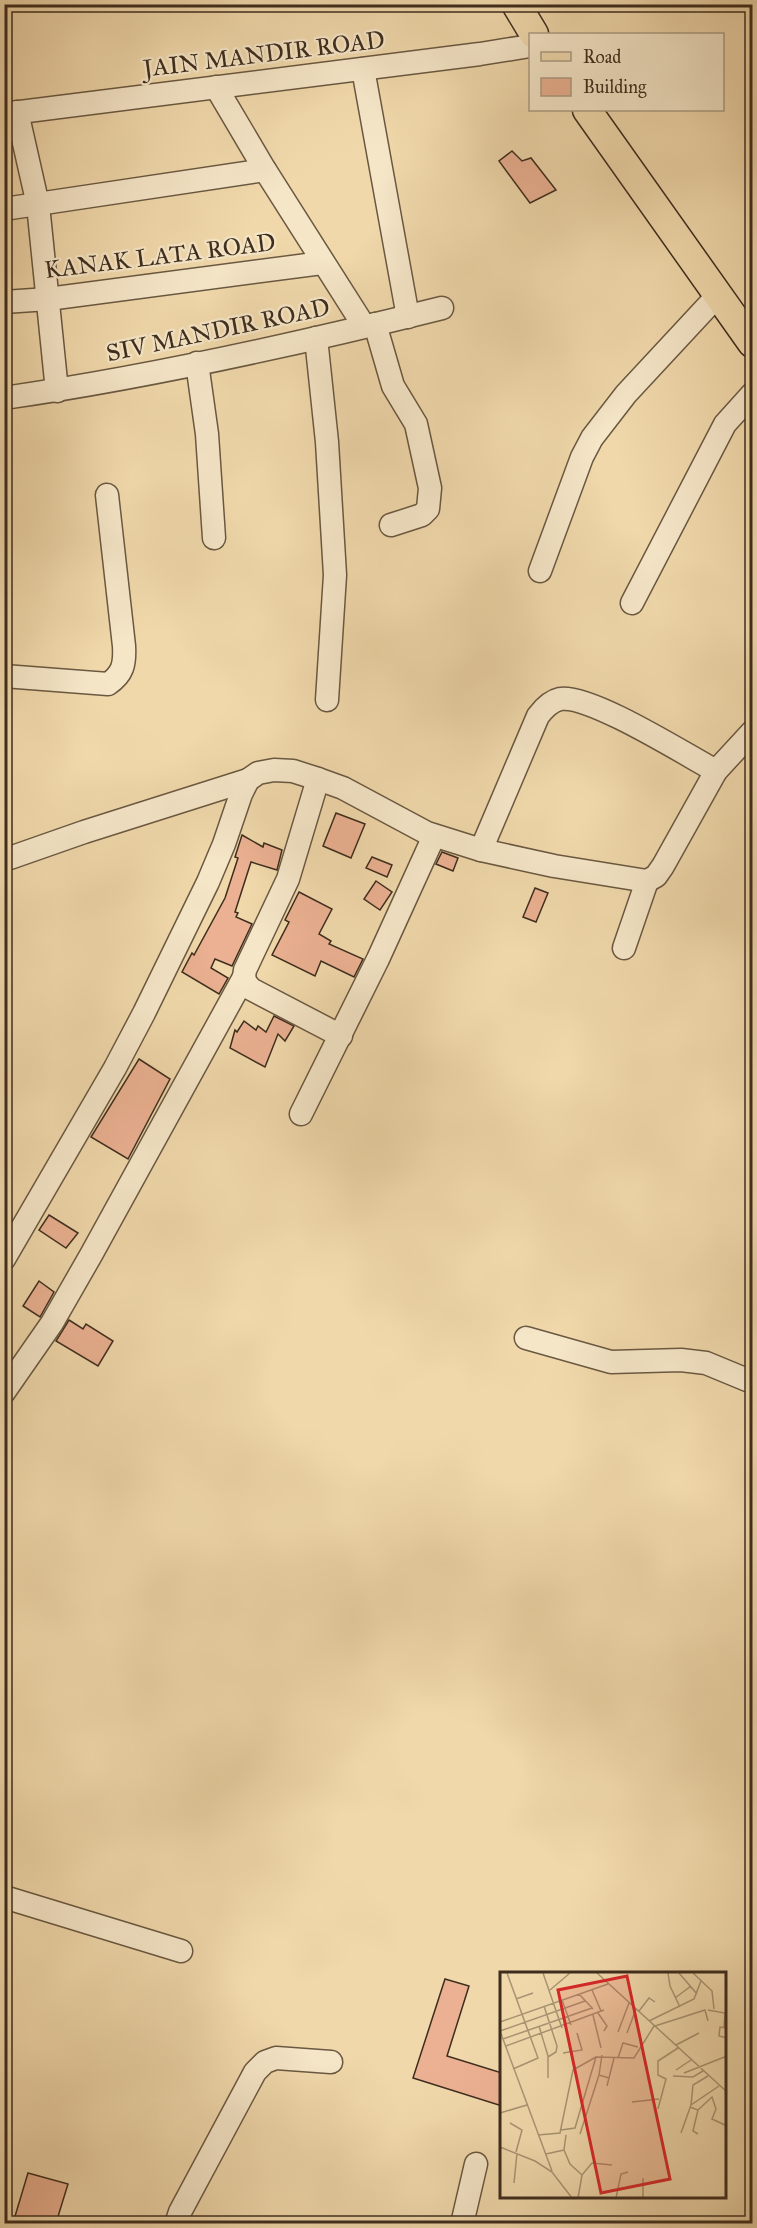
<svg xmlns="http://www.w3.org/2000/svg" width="757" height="2228" viewBox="0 0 757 2228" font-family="'IM FELL Great Primer',serif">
<rect width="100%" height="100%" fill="#f0d8ab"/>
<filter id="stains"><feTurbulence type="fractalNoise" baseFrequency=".00333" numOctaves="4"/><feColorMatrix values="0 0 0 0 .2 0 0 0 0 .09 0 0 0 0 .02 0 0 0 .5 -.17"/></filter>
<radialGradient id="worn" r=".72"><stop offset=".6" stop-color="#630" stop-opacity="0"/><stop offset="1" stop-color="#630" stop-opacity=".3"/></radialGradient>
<g fill="#ebb192" stroke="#3e2d1e" stroke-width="1.5">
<path d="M 512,151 L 522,161 L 531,158 L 556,190 L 530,203 L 499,161 Z"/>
<path d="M 336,813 L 365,824 L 351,858 L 323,846 Z"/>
<path d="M 242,835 L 263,847 L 264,843 L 282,850 L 277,870 L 251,862 L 235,912 L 238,913 L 236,917 L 252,924 L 232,966 L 215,959 L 211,968 L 228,978 L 219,994 L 182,972 L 192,953 L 194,955 L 225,898 L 238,858 L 235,857 Z"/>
<path d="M 442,852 L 458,858 L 453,871 L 436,864 Z"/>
<path d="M 372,857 L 392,865 L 387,877 L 366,868 Z"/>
<path d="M 376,881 L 392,892 L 380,910 L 364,899 Z"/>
<path d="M 535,888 L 548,893 L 536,922 L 523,917 Z"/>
<path d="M 299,892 L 332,909 L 319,934 L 331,941 L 329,944 L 363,959 L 354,977 L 321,961 L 315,976 L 272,955 L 289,922 L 285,920 Z"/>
<path d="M 274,1016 L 294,1026 L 285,1041 L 278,1034 L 265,1067 L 230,1048 L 235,1030 L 237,1032 L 244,1021 L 256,1030 L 258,1026 L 266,1032 Z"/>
<path d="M 139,1059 L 170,1079 L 128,1159 L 91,1137 Z"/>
<path d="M 49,1215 L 78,1233 L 66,1248 L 39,1230 Z"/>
<path d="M 39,1281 L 54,1292 L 40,1317 L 23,1306 Z"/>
<path d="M 69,1320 L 83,1329 L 86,1324 L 113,1341 L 98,1366 L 56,1341 Z"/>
<path d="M 445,1979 L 469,1986 L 447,2056 L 502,2073 L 502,2106 L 413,2078 Z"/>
<path d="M 28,2173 L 68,2184 L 56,2223 L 13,2223 Z"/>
</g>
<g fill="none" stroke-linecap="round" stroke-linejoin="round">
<defs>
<g id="minor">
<path d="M 363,69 L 408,317"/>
<path d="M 216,87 L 265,170 L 364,326"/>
<path d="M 17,112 L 38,205 L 57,391"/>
<path d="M 4,114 L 480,54 L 530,46"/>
<path d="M 4,209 L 265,170"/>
<path d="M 4,302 L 48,299 L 322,263"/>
<path d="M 375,324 L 393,386 L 416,424 L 430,488 L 428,509 L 422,515 L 391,525"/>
<path d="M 316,338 L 327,442 L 335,575 L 327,700"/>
<path d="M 197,363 L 207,434 L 214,538"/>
<path d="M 4,398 C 151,377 298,344 442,308"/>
<path d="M 540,571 L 582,457 L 592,438 L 626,394 L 718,295"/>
<path d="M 632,603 L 725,424 L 752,394"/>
<path d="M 4,676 L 108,684 C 123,674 125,664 124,646 L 107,495"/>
<path d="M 318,779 L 288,879 L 245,970 L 244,977 L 246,983 L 251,989 L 341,1036"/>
<path d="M 481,850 L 538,716 C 544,708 551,701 560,699 C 590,694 686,755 716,771"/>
<path d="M 4,860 L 84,832 L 248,780"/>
<path d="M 624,948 L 647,881"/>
<path d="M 301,1114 L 378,959 L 434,836"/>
<path d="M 4,1259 L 115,1068 L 144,1013 L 208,882 L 224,844 L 241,794 L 248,780 L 258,773 L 274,770 L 293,771 L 318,779 L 343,788 L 427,833 L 481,850 L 554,866 L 647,881 L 656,876 L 663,866 L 716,771 L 752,732"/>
<path d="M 526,1338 L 611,1362 L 681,1360 L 706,1363 L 752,1382"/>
<path d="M 4,1392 L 52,1323 L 91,1255 L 244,977"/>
<path d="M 4,1897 L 181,1951"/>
<path d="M 176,2224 L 180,2212 L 255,2072 L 265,2062 L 276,2058 L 331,2062"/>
<path d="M 462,2224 L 476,2164"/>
</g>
<g id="major">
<path d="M 516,4 L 534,34"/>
<path d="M 587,110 L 752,343"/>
</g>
</defs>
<use href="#minor" stroke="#6a5841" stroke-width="25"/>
<use href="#major" stroke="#3e2d1e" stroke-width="31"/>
<use href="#minor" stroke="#f5e6c8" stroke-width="22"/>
<use href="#major" stroke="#f0d8ab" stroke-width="28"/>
</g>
<g text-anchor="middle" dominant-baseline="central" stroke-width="4.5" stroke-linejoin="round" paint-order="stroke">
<g font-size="24" fill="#3e2d1e" stroke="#f5e6c8">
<text transform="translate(264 54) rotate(-7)">JAIN MANDIR ROAD</text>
<text transform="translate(160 256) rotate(-7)">KANAK LATA ROAD</text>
<text transform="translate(218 330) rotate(-12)">SIV MANDIR ROAD</text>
</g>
</g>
<g transform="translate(500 1972)">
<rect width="226" height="226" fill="#f0d8ab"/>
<path fill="none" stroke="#a99473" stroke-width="1.5" d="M 7,1 L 38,86 L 13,97M 43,1 L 62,56M 97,1 L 227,120M 168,1 L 170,14 L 180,35M 179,1 L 197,22M 193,1 L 212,19 L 214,37M 50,18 L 70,1M 92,18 L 101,39M 79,22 L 93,37M 175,26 L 191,14M 16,27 L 33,21M 62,28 L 71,53M 44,34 L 57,74 L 56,80 L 48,85M 208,38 L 225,41 L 224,55M 139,39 L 149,26 L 155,30M 98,41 L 107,54 L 104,59M 93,43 L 101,76M 149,49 L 194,27 L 201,9M 0,50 L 108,12M 39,54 L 48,84 L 48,106M 155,54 L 205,38 L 208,49M 226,56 L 220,55 L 219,64 L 227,66M 0,59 L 52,199M 0,59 L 85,29M 118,60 L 129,31M 127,61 L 136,37M 3,67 L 92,36M 176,73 L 199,61M 6,74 L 104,38M 63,81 L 82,78 L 77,61M 102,83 L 99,103 L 109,106M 118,86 L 123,71 L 138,75M 176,98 L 191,88M 184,101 L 227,84M 173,104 L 193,105 L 203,99M 107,114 L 114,86M 132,130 L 159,127M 191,133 L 193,113 L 208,104M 190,135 L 198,138 L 193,159 L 198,162M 158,137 L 166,107 L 158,103 L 158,89 L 178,76M 198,138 L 212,125 L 216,137 L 212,147 L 225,153M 0,141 L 27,133M 10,151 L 22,158 L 16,180M 61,158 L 75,156 L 96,85 L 134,86 L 154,54M 181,161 L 191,133 L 219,114M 80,162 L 99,103M 38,163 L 60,161 L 73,98 L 96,85M 66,163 L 64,178 L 70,192 L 82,203 L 92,191 L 112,193M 0,175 L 35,189 L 52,200 L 72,226M 46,182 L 64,178M 14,211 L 17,181M 78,226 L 82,203M 116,226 L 121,202 L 128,200M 143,226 L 143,206"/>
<path fill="#d62828" fill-opacity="0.15" stroke="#d62828" stroke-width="3" d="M 127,4 L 170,207 L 101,221 L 58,18 Z"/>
<rect width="226" height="226" fill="none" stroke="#3e2d1e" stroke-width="3"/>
</g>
<rect width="757" height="2228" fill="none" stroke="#f0d8ab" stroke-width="24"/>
<rect x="6" y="6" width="745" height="2216" fill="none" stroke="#3e2d1e" stroke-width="3"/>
<rect x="12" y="12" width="733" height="2204" fill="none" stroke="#3e2d1e" stroke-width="1.5"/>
<rect x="529" y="33" width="195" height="78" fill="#f5e6c8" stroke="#ac9c84" stroke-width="1.5"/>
<rect x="541" y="52" width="30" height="9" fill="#f0d8ab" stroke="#ac9c84" stroke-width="1.5"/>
<text x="583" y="63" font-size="18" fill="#3e2d1e">Road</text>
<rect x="541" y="78" width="30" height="18" fill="#ebb192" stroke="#ac9c84" stroke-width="1.5"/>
<text x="583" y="93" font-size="18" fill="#3e2d1e">Building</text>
<rect width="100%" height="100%" filter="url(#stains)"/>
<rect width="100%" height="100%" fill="url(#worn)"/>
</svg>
